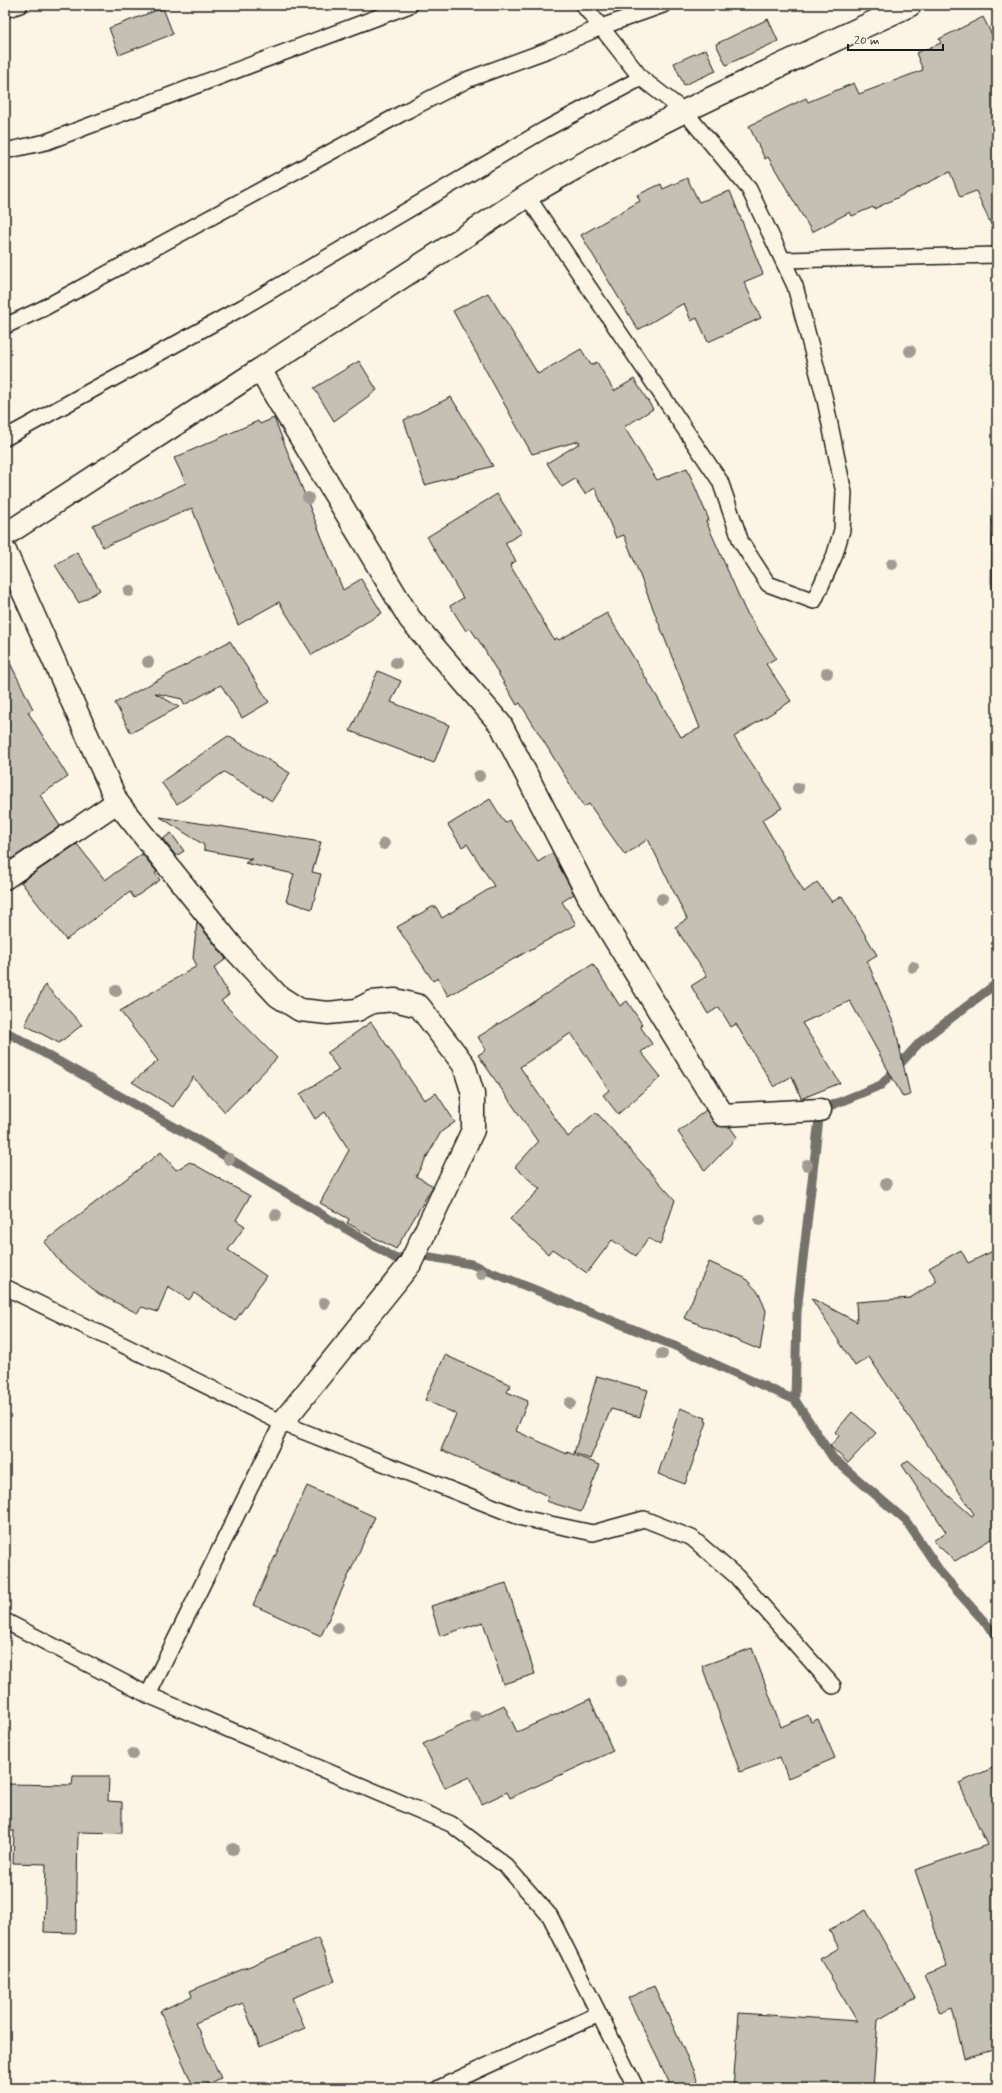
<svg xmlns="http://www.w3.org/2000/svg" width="1002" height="2093" viewBox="0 0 1002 2093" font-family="Mynerve,sans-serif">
<rect width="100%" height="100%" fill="#fcf5e5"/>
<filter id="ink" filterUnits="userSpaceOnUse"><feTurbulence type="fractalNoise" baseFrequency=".025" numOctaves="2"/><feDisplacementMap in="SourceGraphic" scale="8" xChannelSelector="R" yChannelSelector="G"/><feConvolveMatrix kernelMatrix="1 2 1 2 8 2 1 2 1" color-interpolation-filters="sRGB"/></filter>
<g filter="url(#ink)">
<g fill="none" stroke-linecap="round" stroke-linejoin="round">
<g stroke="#75726c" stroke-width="9">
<path d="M 997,485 L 995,582 L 997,593"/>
<path d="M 5,1031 L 210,1147 L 396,1259 L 413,1254 L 471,1264 L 668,1343 L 795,1400 L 833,1458 L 906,1521 L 942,1574 L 997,1636"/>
<path d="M 795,1400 L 797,1312 L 820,1110 L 881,1085 L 920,1042 L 997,983"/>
</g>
</g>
<g fill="#c4c0b3" stroke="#1c1c1c">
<path d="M 163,8 L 173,34 L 119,55 L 109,28 Z"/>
<path d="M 983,17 L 997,45 L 997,238 L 976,191 L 960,197 L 950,172 L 874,209 L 873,207 L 852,216 L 850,212 L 812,232 L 768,157 L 765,159 L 749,126 L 806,98 L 808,102 L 854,83 L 859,94 L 923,70 L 916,53 L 941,43 L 939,39 Z"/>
<path d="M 768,19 L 778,41 L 726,65 L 716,44 Z"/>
<path d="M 706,49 L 716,71 L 684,85 L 674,63 Z"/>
<path d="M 687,178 L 699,202 L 730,191 L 763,274 L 744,282 L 761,318 L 708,342 L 697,318 L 691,321 L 684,303 L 638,330 L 581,235 L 640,201 L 637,195 L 661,184 L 663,189 Z"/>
<path d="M 488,293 L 538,374 L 581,349 L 591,365 L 597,362 L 614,391 L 634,379 L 653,409 L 624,427 L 657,480 L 687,468 L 709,520 L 706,521 L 745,610 L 776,658 L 766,664 L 791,701 L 734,737 L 782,808 L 762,820 L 804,892 L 817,882 L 832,902 L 842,896 L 877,955 L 867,961 L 895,1027 L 910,1095 L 903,1097 L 850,1001 L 802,1023 L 840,1083 L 803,1098 L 801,1098 L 792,1076 L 774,1087 L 736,1024 L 731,1027 L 719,1007 L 708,1014 L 691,986 L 707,976 L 675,927 L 687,919 L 648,839 L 625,855 L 589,804 L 584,807 L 520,703 L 517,705 L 481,644 L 470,628 L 466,631 L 450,606 L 463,598 L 427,537 L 497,494 L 522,533 L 505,543 L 516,561 L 510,565 L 554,640 L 557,638 L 559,640 L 607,613 L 681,737 L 700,728 L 624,535 L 616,538 L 595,488 L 585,494 L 575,479 L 562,487 L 547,463 L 580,443 L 579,441 L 532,454 L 453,311 Z"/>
<path d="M 359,361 L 377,390 L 334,421 L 314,388 Z"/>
<path d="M 451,397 L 493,466 L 425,485 L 404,420 Z"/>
<path d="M 274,418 L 343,590 L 361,579 L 382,613 L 312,655 L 279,602 L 238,625 L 192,508 L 103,547 L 93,525 L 186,483 L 174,458 L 258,421 L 260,424 Z"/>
<path d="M 77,552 L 100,590 L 79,603 L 55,565 Z"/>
<path d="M 230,641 L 269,702 L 242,718 L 221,685 L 184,705 L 182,699 L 155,693 L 179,707 L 131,733 L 115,703 Z"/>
<path d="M 5,653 L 33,709 L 28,712 L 68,777 L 40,795 L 60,826 L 7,862 L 5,859 Z"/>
<path d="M 378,671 L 401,681 L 391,702 L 449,725 L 434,763 L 350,731 Z"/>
<path d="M 228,736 L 290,773 L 272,801 L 224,772 L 177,804 L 161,782 Z"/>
<path d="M 490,799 L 505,823 L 509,820 L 538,862 L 552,853 L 574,894 L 562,902 L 576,924 L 448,996 L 438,978 L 433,981 L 397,927 L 432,907 L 436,907 L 442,918 L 494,886 L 467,844 L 462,847 L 448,825 Z"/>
<path d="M 160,817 L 321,842 L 312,872 L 321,874 L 312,909 L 286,901 L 294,874 L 245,863 L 252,859 L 204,850 L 204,845 Z"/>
<path d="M 171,833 L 184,851 L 176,856 L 163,839 Z"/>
<path d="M 77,844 L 105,880 L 142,854 L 157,872 L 155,873 L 160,880 L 134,898 L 130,892 L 66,940 L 21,882 Z"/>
<path d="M 197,922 L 226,959 L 214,968 L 229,995 L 221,1001 L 277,1058 L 225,1112 L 193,1077 L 173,1107 L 132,1082 L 158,1061 L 120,1011 L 197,966 L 193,958 Z"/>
<path d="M 593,964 L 620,1006 L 627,1001 L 642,1024 L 640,1026 L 652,1044 L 641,1052 L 661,1077 L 618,1114 L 603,1095 L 609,1090 L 571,1033 L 520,1067 L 568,1137 L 596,1112 L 675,1200 L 660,1245 L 648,1238 L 636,1256 L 612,1240 L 587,1273 L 552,1249 L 548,1254 L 510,1219 L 540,1189 L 515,1167 L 538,1142 L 478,1055 L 486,1050 L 478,1037 Z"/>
<path d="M 45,985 L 82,1025 L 59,1043 L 25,1025 Z"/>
<path d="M 371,1022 L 424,1100 L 436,1093 L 455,1122 L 441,1132 L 416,1176 L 433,1186 L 396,1249 L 347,1223 L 349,1219 L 320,1203 L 349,1150 L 325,1112 L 315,1119 L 300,1094 L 339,1070 L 327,1053 Z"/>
<path d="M 706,1110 L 717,1126 L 730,1127 L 737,1137 L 705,1171 L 678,1132 Z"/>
<path d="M 161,1152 L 176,1170 L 190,1162 L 250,1196 L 236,1220 L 245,1226 L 228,1250 L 266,1276 L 235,1321 L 194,1293 L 189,1300 L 168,1286 L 158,1312 L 142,1307 L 137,1313 L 99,1294 L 59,1261 L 44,1242 Z"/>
<path d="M 997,1249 L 997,1548 L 991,1539 L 955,1561 L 933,1541 L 946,1532 L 902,1465 L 908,1460 L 972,1516 L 974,1514 L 869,1357 L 855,1366 L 811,1298 L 857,1322 L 856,1302 L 910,1298 L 937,1281 L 929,1268 L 961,1250 L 968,1263 Z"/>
<path d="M 709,1262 L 745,1278 L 759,1293 L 766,1311 L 760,1350 L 684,1318 Z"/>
<path d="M 445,1355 L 511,1385 L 507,1392 L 528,1401 L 516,1431 L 567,1454 L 567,1452 L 600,1465 L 581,1512 L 546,1501 L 549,1497 L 527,1486 L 441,1450 L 456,1414 L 425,1400 Z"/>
<path d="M 597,1376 L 648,1390 L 640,1417 L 611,1409 L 590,1459 L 574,1453 Z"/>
<path d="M 680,1408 L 706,1418 L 705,1421 L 707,1422 L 685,1484 L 658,1474 Z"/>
<path d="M 852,1412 L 876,1433 L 848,1463 L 830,1446 L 839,1436 L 835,1432 Z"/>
<path d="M 307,1486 L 375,1517 L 321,1636 L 253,1605 Z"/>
<path d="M 506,1583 L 535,1674 L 503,1684 L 483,1622 L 440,1636 L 431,1606 Z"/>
<path d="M 752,1648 L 781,1727 L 808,1715 L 811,1722 L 818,1719 L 835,1758 L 788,1778 L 780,1757 L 740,1772 L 702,1666 Z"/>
<path d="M 590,1699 L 613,1751 L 510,1798 L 507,1792 L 482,1804 L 469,1777 L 445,1788 L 423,1744 L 504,1705 L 517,1732 Z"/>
<path d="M 997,1766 L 997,2049 L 964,2058 L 952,2008 L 940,2013 L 924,1975 L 947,1966 L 915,1870 L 987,1845 L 959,1783 Z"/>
<path d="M 73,1776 L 109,1776 L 108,1801 L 122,1802 L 122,1833 L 78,1832 L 76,1933 L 44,1932 L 46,1864 L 13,1863 L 14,1831 L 6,1831 L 7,1784 L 72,1785 Z"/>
<path d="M 866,1910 L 916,1998 L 878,2020 L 873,2088 L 733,2088 L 739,2013 L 857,2021 L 820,1959 L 839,1948 L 829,1930 Z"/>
<path d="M 318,1938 L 335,1981 L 292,1998 L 305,2028 L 260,2047 L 243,2003 L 195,2023 L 221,2078 L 200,2088 L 194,2088 L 160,2011 L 192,1996 L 190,1991 Z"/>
<path d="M 654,1986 L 673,2026 L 701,2088 L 672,2088 L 628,1998 Z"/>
</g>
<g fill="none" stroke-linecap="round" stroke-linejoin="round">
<defs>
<g id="lane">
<path d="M 583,5 L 601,27 L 663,5"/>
<path d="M 5,10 L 20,5"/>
<path d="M 5,151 L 46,142 L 410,5"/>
<path d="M 783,260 L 997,255"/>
<path d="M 5,326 L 42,309 L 408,110 L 469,79 L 548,50 L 601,27 L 641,78 L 685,112 L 749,189 L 795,286 L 825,400 L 844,493 L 842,530 L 834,557 L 814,601 L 768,584 L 741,542 L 720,481 L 527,196"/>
<path d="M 5,438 L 243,307 L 544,130 L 641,78"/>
<path d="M 5,1287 L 282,1423 L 522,1518 L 593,1533 L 644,1519 L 692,1538 L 736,1576 L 833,1686"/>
<path d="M 282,1423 L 148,1695 L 451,1824 L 506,1866 L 550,1916 L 636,2088"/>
<path d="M 5,1621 L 148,1695"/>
<path d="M 439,2088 L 599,2014"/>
</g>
<g id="street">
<path d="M 260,370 L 410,619 L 501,725 L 589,897 L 723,1115 L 820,1110"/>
<path d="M 5,535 L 527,196 C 649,123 781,66 910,5"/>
<path d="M 5,551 L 117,802 L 235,950 L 278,996 L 300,1010 L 328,1013 L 357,1010 L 372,1002 L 395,1000 L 419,1006 L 464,1065 L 473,1094 L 473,1130 L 410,1264 L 282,1423"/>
<path d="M 5,878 L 117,802"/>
</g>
</defs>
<use href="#lane" stroke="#1c1c1c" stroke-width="18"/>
<use href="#street" stroke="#1c1c1c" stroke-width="25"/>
<use href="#lane" stroke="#fcf5e5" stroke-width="15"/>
<use href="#street" stroke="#fcf5e5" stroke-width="22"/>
</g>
<g fill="#a09c93">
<circle cx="910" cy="351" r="6"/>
<circle cx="308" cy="498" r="6"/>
<circle cx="892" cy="564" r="6"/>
<circle cx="129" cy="591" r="6"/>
<circle cx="148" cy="662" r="6"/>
<circle cx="396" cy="663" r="6"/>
<circle cx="827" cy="673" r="6"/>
<circle cx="479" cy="776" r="6"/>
<circle cx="798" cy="788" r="6"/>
<circle cx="971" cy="840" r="6"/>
<circle cx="384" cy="844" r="6"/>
<circle cx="662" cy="899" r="6"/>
<circle cx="913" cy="967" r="6"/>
<circle cx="116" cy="991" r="6"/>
<circle cx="229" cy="1159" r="6"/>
<circle cx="807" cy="1165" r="6"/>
<circle cx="886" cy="1184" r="6"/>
<circle cx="276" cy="1215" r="6"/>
<circle cx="760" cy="1220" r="6"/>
<circle cx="481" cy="1274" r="6"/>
<circle cx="324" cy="1303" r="6"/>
<circle cx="662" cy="1354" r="6"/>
<circle cx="570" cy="1403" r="6"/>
<circle cx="338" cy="1628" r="6"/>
<circle cx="621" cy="1681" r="6"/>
<circle cx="475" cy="1716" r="6"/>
<circle cx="133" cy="1754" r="6"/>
<circle cx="233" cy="1849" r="6"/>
</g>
</g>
<rect width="1002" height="2093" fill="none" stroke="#fcf5e5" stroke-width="20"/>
<rect x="10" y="10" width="982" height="2073" fill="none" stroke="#1c1c1c" stroke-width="1.5" filter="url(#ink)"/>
<path d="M848 44v6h95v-6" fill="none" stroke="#1c1c1c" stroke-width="2"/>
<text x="854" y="44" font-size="12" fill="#1c1c1c" stroke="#fcf5e5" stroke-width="3" paint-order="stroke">20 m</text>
</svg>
